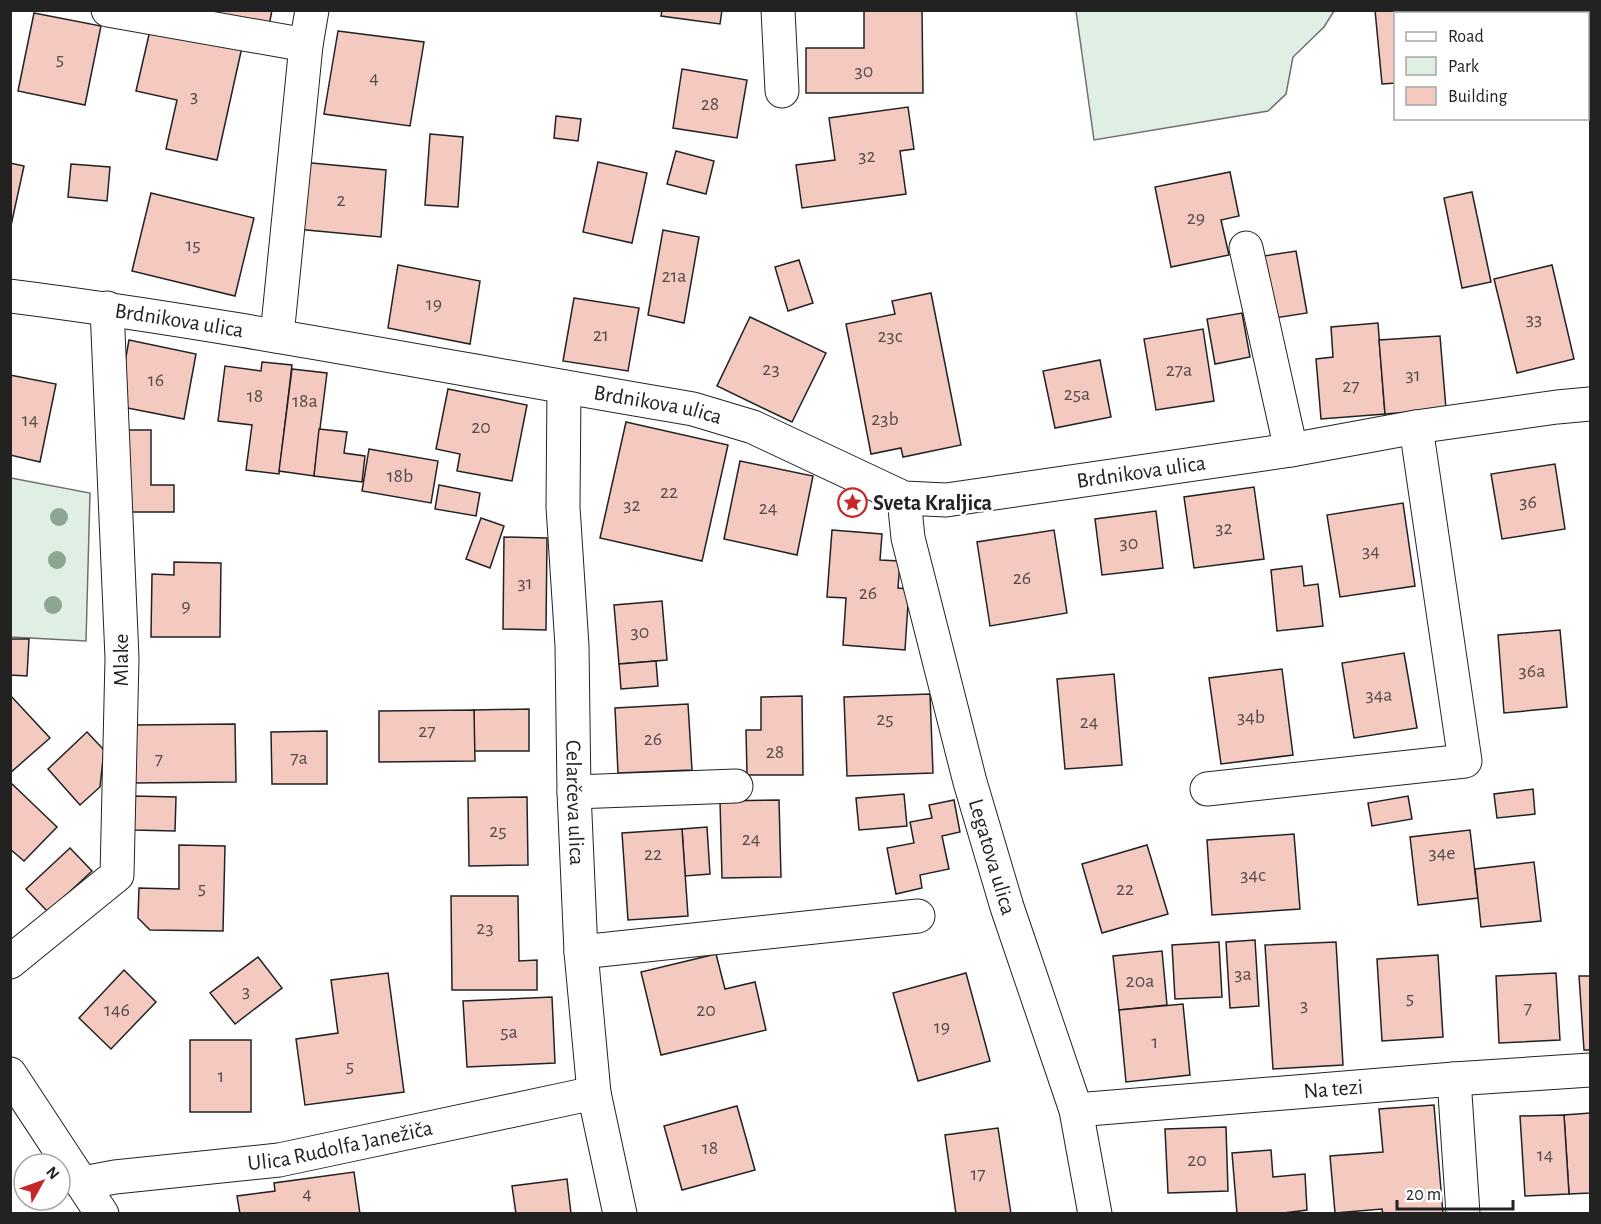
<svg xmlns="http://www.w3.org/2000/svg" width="1601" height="1224" viewBox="0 0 1601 1224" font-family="'Alegreya Sans',sans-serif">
<rect width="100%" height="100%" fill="#fff"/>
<g fill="#e0efe3" stroke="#6f6f6f" stroke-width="1.5">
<path d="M 1076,11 L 1076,10 L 1334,11 L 1324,27 L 1293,57 L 1286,94 L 1268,111 L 1094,140 Z"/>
<path d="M 11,478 L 90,493 L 86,641 L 11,637 Z"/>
</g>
<g fill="#f3c9c0" stroke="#222" stroke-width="1.5">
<path d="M 195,10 L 272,10 L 269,26 Z"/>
<path d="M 662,10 L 722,10 L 720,24 L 661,16 Z"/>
<path d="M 864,10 L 922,10 L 923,93 L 806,93 L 806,48 L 864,48 Z"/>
<path d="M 1375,10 L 1440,10 L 1440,14 L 1396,14 L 1396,83 L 1382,84 Z"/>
<path d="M 34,13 L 101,26 L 85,105 L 18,91 Z"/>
<path d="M 151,26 L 242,47 L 217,160 L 166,149 L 177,100 L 136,91 Z"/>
<path d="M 338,31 L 424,42 L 410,126 L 324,114 Z"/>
<path d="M 682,69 L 747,80 L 737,138 L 673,128 Z"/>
<path d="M 908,107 L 914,149 L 900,151 L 906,194 L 802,208 L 796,165 L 835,160 L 829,118 Z"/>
<path d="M 556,116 L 581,119 L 578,141 L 554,138 Z"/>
<path d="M 430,134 L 463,137 L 458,207 L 425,205 Z"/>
<path d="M 676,151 L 714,161 L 706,194 L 667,184 Z"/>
<path d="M 301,162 L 386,170 L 381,237 L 296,229 Z"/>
<path d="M 598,162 L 647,173 L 632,243 L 583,232 Z"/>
<path d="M 10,163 L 24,166 L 10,230 Z"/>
<path d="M 71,164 L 110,167 L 107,201 L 68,197 Z"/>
<path d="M 1230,172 L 1239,216 L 1221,220 L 1229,255 L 1171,267 L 1155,187 Z"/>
<path d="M 1472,192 L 1491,282 L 1462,288 L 1444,198 Z"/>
<path d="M 151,193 L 254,218 L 235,296 L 132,271 Z"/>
<path d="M 663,230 L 699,237 L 684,323 L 648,315 Z"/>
<path d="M 1296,251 L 1307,313 L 1275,318 L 1264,256 Z"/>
<path d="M 799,260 L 813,303 L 788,311 L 775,267 Z"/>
<path d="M 398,265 L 480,281 L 470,344 L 388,328 Z"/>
<path d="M 1552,265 L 1574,359 L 1517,373 L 1494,279 Z"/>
<path d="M 931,293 L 961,445 L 903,457 L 901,448 L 871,454 L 846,324 L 895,314 L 892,301 Z"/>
<path d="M 574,298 L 639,308 L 628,371 L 563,361 Z"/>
<path d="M 1242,313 L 1250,357 L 1215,364 L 1207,319 Z"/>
<path d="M 750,317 L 826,353 L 792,422 L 717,386 Z"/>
<path d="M 1378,323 L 1385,414 L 1321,419 L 1316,359 L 1333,357 L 1331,327 Z"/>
<path d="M 1203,329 L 1214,401 L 1156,410 L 1144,339 Z"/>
<path d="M 1440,336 L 1446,409 L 1385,414 L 1379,340 Z"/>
<path d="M 129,340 L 196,354 L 184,419 L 117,406 Z"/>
<path d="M 1100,360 L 1111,417 L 1055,428 L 1043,371 Z"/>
<path d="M 262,362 L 292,365 L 279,474 L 246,470 L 252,425 L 218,421 L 225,366 L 261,371 Z"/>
<path d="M 292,369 L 327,373 L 314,476 L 279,471 Z"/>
<path d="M 10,375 L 56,384 L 40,462 L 10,455 Z"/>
<path d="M 448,389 L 527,405 L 512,481 L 457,471 L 460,454 L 436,449 Z"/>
<path d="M 626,422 L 728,445 L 702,561 L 600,538 Z"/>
<path d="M 319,429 L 347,432 L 344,453 L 365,456 L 362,482 L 314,476 Z"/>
<path d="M 122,430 L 151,430 L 151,485 L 174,485 L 174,512 L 122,512 Z"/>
<path d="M 369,449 L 438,461 L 431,503 L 362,491 Z"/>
<path d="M 740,461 L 813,476 L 797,555 L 724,539 Z"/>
<path d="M 1555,464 L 1565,529 L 1502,539 L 1491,474 Z"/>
<path d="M 439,485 L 480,493 L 476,516 L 435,509 Z"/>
<path d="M 1254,487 L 1264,559 L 1194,568 L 1184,497 Z"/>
<path d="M 1403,503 L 1415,586 L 1340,597 L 1327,515 Z"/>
<path d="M 1156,511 L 1163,568 L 1102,575 L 1095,519 Z"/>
<path d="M 481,518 L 504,526 L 490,568 L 466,559 Z"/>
<path d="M 832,530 L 882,534 L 880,560 L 900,561 L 898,588 L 909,589 L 905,650 L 843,645 L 846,598 L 827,597 Z"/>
<path d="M 1054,530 L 1067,613 L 990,626 L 977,542 Z"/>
<path d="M 504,537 L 547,538 L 546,630 L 503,629 Z"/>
<path d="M 174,562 L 221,563 L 220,637 L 151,637 L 152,574 L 174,575 Z"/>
<path d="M 1302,566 L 1304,586 L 1318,584 L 1323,626 L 1277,631 L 1271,570 Z"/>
<path d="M 662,601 L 667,660 L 619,664 L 614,605 Z"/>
<path d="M 1560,630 L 1567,707 L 1504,713 L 1498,635 Z"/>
<path d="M 10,639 L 29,639 L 27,676 L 10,675 Z"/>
<path d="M 1404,653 L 1417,728 L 1354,738 L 1342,663 Z"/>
<path d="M 656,661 L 658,686 L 621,689 L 619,664 Z"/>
<path d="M 1282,669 L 1293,755 L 1221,764 L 1209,678 Z"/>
<path d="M 1114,674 L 1122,765 L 1065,769 L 1057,679 Z"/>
<path d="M 930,694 L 933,773 L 847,776 L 844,697 Z"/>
<path d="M 10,695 L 50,738 L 10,773 Z"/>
<path d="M 802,696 L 803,775 L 747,775 L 746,730 L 761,730 L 761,697 Z"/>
<path d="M 688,704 L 692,770 L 618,773 L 615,708 Z"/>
<path d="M 529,709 L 529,751 L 474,751 L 474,710 Z"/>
<path d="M 474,710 L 475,761 L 379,762 L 379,711 Z"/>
<path d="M 235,724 L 236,782 L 132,783 L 132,725 Z"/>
<path d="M 327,731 L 327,784 L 272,784 L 271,732 Z"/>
<path d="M 87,732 L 104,750 L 100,787 L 80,805 L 48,769 Z"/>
<path d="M 10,782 L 57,827 L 24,861 L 10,849 Z"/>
<path d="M 1533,789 L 1535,814 L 1497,818 L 1494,794 Z"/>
<path d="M 904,794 L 907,826 L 859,830 L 856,798 Z"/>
<path d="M 133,796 L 176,797 L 175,831 L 133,830 Z"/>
<path d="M 1408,796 L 1412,819 L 1372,826 L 1368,803 Z"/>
<path d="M 527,797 L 528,865 L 469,866 L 468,798 Z"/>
<path d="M 779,800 L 781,877 L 722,878 L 720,801 Z"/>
<path d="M 954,800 L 960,832 L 942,836 L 949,869 L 920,875 L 922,888 L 896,894 L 887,848 L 914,843 L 910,822 L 932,818 L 929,805 Z"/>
<path d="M 707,827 L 710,874 L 685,876 L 682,829 Z"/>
<path d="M 682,829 L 688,916 L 628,920 L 622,833 Z"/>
<path d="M 1470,830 L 1478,898 L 1418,905 L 1410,837 Z"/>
<path d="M 1294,834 L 1300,909 L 1212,915 L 1207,840 Z"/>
<path d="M 179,845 L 225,846 L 223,931 L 150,930 L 138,918 L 139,888 L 179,889 Z"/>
<path d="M 1147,845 L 1168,914 L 1102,933 L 1082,864 Z"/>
<path d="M 70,848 L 92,871 L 48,912 L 26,889 Z"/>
<path d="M 1534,862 L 1541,921 L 1481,927 L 1475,869 Z"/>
<path d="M 451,896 L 518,896 L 519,961 L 537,960 L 537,990 L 452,990 Z"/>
<path d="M 1255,940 L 1259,1006 L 1230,1008 L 1226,942 Z"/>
<path d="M 1219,942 L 1222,997 L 1175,999 L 1172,945 Z"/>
<path d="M 1336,942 L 1343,1065 L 1273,1069 L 1265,945 Z"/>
<path d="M 1162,951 L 1167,1005 L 1119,1010 L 1113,956 Z"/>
<path d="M 716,954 L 725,989 L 755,982 L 766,1030 L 661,1055 L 641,972 Z"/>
<path d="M 1438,955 L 1443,1037 L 1382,1041 L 1377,959 Z"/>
<path d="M 258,957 L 282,988 L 235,1024 L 210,993 Z"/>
<path d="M 124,970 L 156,1002 L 111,1049 L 79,1018 Z"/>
<path d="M 388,973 L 404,1092 L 305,1105 L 296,1039 L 338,1033 L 331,980 Z"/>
<path d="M 966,973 L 990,1061 L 918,1081 L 893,993 Z"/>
<path d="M 1556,973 L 1560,1040 L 1499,1043 L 1496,976 Z"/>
<path d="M 1579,976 L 1590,976 L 1590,1050 L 1584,1050 Z"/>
<path d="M 552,997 L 555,1063 L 467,1067 L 463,1001 Z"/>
<path d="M 1183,1004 L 1190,1075 L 1126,1082 L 1119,1010 Z"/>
<rect x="190" y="1040" width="61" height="72"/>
<path d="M 1434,1105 L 1443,1214 L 1383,1214 L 1382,1209 L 1335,1213 L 1330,1156 L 1383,1152 L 1379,1109 Z"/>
<path d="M 737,1106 L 755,1170 L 682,1190 L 664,1126 Z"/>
<path d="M 1590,1113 L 1590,1193 L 1569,1194 L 1564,1115 Z"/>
<path d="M 1564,1115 L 1569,1194 L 1525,1196 L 1520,1116 Z"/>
<path d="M 1226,1127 L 1228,1191 L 1168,1193 L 1165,1129 Z"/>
<path d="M 998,1128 L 1011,1214 L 956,1214 L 945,1135 Z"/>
<path d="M 1271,1150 L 1273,1177 L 1305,1174 L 1307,1210 L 1276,1214 L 1237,1214 L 1232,1153 Z"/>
<path d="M 354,1172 L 360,1214 L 240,1214 L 237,1196 L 275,1191 L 274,1183 Z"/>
<path d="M 567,1179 L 571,1214 L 516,1214 L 512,1186 Z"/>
</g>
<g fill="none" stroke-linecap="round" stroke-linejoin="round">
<defs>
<g id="minor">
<path d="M 108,10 L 306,45"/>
<path d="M 778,10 L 782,91"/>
<path d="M 1246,248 L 1291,450"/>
<path id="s1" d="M 10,296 C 239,325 465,371 693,409 L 753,427 L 904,498 L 946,500 L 1291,450 L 1416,427 L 1557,407 L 1590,404"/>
<path d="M 277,336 L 306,45 L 312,10"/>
<path id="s2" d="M 564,387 L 563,507 L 572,646 L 574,792 L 581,952 L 594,1093 L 620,1214"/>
<path id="s3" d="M 904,498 L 908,538 L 970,782 L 1007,907 L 1076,1110 L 1095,1214"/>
<path d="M 1207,789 L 1465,761 L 1416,427"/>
<path d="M 574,792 L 736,786"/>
<path d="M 581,952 L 918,916"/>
<path d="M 10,962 L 117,875 L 122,658 L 107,308"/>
<path d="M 1454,1079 L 1463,1214"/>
<path id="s4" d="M 1076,1110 L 1454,1079 L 1590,1070"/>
<path id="s5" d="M 83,1183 L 115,1177 L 279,1160 L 594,1093"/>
</g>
<path id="tertiary" d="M 10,1074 L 102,1214"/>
</defs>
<use href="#minor" stroke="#222" stroke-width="35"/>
<use href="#tertiary" stroke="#222" stroke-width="35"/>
<use href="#minor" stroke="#fff" stroke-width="33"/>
<use href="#tertiary" stroke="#fff" stroke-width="33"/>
</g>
<g fill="#8da692">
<circle cx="59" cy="517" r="9"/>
<circle cx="57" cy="560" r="9"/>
<circle cx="53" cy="605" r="9"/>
</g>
<defs>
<symbol id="sight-ring" viewBox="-11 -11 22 22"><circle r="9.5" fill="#fff" stroke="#c62828" stroke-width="1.5"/><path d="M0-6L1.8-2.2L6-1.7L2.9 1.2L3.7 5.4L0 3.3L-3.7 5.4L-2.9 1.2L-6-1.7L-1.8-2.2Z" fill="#c62828"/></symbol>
</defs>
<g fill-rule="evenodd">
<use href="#sight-ring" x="836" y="486" width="33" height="33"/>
</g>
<g text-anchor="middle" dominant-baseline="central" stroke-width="4.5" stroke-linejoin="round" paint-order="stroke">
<g font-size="20" fill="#564c4a">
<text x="60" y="59">5</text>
<text x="864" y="71">30</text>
<text x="374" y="78">4</text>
<text x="194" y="96">3</text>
<text x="710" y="104">28</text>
<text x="867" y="156">32</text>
<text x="341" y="200">2</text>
<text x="1196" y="218">29</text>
<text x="193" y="245">15</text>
<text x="674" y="276">21a</text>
<text x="434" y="304">19</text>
<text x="1534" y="319">33</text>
<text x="601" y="335">21</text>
<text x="890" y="336">23c</text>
<text x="771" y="369">23</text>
<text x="1179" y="370">27a</text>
<text x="1413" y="375">31</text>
<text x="156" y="380">16</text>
<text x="1351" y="386">27</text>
<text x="1077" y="394">25a</text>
<text x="255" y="396">18</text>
<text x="305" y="401">18a</text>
<text x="885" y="419">23b</text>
<text x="30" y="420">14</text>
<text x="481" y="427">20</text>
<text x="400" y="476">18b</text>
<text x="669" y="492">22</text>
<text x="1528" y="502">36</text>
<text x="632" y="505">32</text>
<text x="768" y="508">24</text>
<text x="1224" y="528">32</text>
<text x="1129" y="543">30</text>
<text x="1371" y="551">34</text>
<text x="1022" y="578">26</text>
<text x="525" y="583">31</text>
<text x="868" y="593">26</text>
<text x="186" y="606">9</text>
<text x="640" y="632">30</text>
<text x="1532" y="671">36a</text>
<text x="1379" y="695">34a</text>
<text x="1251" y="717">34b</text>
<text x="885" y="719">25</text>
<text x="1089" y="722">24</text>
<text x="427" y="731">27</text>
<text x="653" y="739">26</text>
<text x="775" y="752">28</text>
<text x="299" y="758">7a</text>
<text x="159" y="759">7</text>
<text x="498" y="831">25</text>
<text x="751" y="839">24</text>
<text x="1442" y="853">34e</text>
<text x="653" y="854">22</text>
<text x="1253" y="875">34c</text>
<text x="202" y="888">5</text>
<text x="1125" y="889">22</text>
<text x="485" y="928">23</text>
<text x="1243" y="974">3a</text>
<text x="1140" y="981">20a</text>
<text x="246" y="991">3</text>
<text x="1410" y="998">5</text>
<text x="1304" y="1005">3</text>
<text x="1528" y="1008">7</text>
<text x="117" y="1010">146</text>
<text x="706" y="1010">20</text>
<text x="942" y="1027">19</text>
<text x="509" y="1032">5a</text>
<text x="1155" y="1042">1</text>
<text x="350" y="1066">5</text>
<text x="221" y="1076">1</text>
<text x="710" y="1148">18</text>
<text x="1545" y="1155">14</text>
<text x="1197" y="1160">20</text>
<text x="978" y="1174">17</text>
<text x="307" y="1194">4</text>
</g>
<g font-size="22" fill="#222" stroke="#fff">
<text stroke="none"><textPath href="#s1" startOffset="171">Brdnikova ulica</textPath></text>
<text stroke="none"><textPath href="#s1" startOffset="657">Brdnikova ulica</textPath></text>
<text stroke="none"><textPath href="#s1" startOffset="1161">Brdnikova ulica</textPath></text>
<text transform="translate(121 660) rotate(-90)">Mlake</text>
<text stroke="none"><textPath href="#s2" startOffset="416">Celarčeva ulica</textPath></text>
<text stroke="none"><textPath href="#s3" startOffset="370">Legatova ulica</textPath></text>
<text stroke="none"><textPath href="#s4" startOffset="258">Na tezi</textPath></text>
<text stroke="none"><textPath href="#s5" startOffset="260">Ulica Rudolfa Janežiča</textPath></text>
</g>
<g font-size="22" font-weight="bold" fill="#222" stroke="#fff" text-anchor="start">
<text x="873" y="503">Sveta Kraljica</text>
</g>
</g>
<rect width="1601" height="1224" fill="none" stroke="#222222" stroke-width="24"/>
<rect x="1394" y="12" width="195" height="108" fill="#ffffff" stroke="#a7a7a7" stroke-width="1.5"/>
<rect x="1406" y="32" width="30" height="9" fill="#ffffff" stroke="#a7a7a7" stroke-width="1.5"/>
<text x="1448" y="42" font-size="18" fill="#222222">Road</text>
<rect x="1406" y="57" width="30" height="18" fill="#e0efe3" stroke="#a7a7a7" stroke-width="1.5"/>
<text x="1448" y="72" font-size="18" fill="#222222">Park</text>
<rect x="1406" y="87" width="30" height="18" fill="#f3c9c0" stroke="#a7a7a7" stroke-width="1.5"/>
<text x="1448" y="102" font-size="18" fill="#222222">Building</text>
<g transform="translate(42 1182) rotate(50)"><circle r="28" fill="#ffffff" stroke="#a7a7a7" stroke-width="1.5"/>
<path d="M0-4.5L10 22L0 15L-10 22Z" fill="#c62828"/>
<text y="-9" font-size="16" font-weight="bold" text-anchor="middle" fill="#222222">N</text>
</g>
<path d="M1397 1200v9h116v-9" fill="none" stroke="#222222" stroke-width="3"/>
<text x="1406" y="1200" font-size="18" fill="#222222" stroke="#ffffff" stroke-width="4.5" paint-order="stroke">20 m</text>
</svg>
